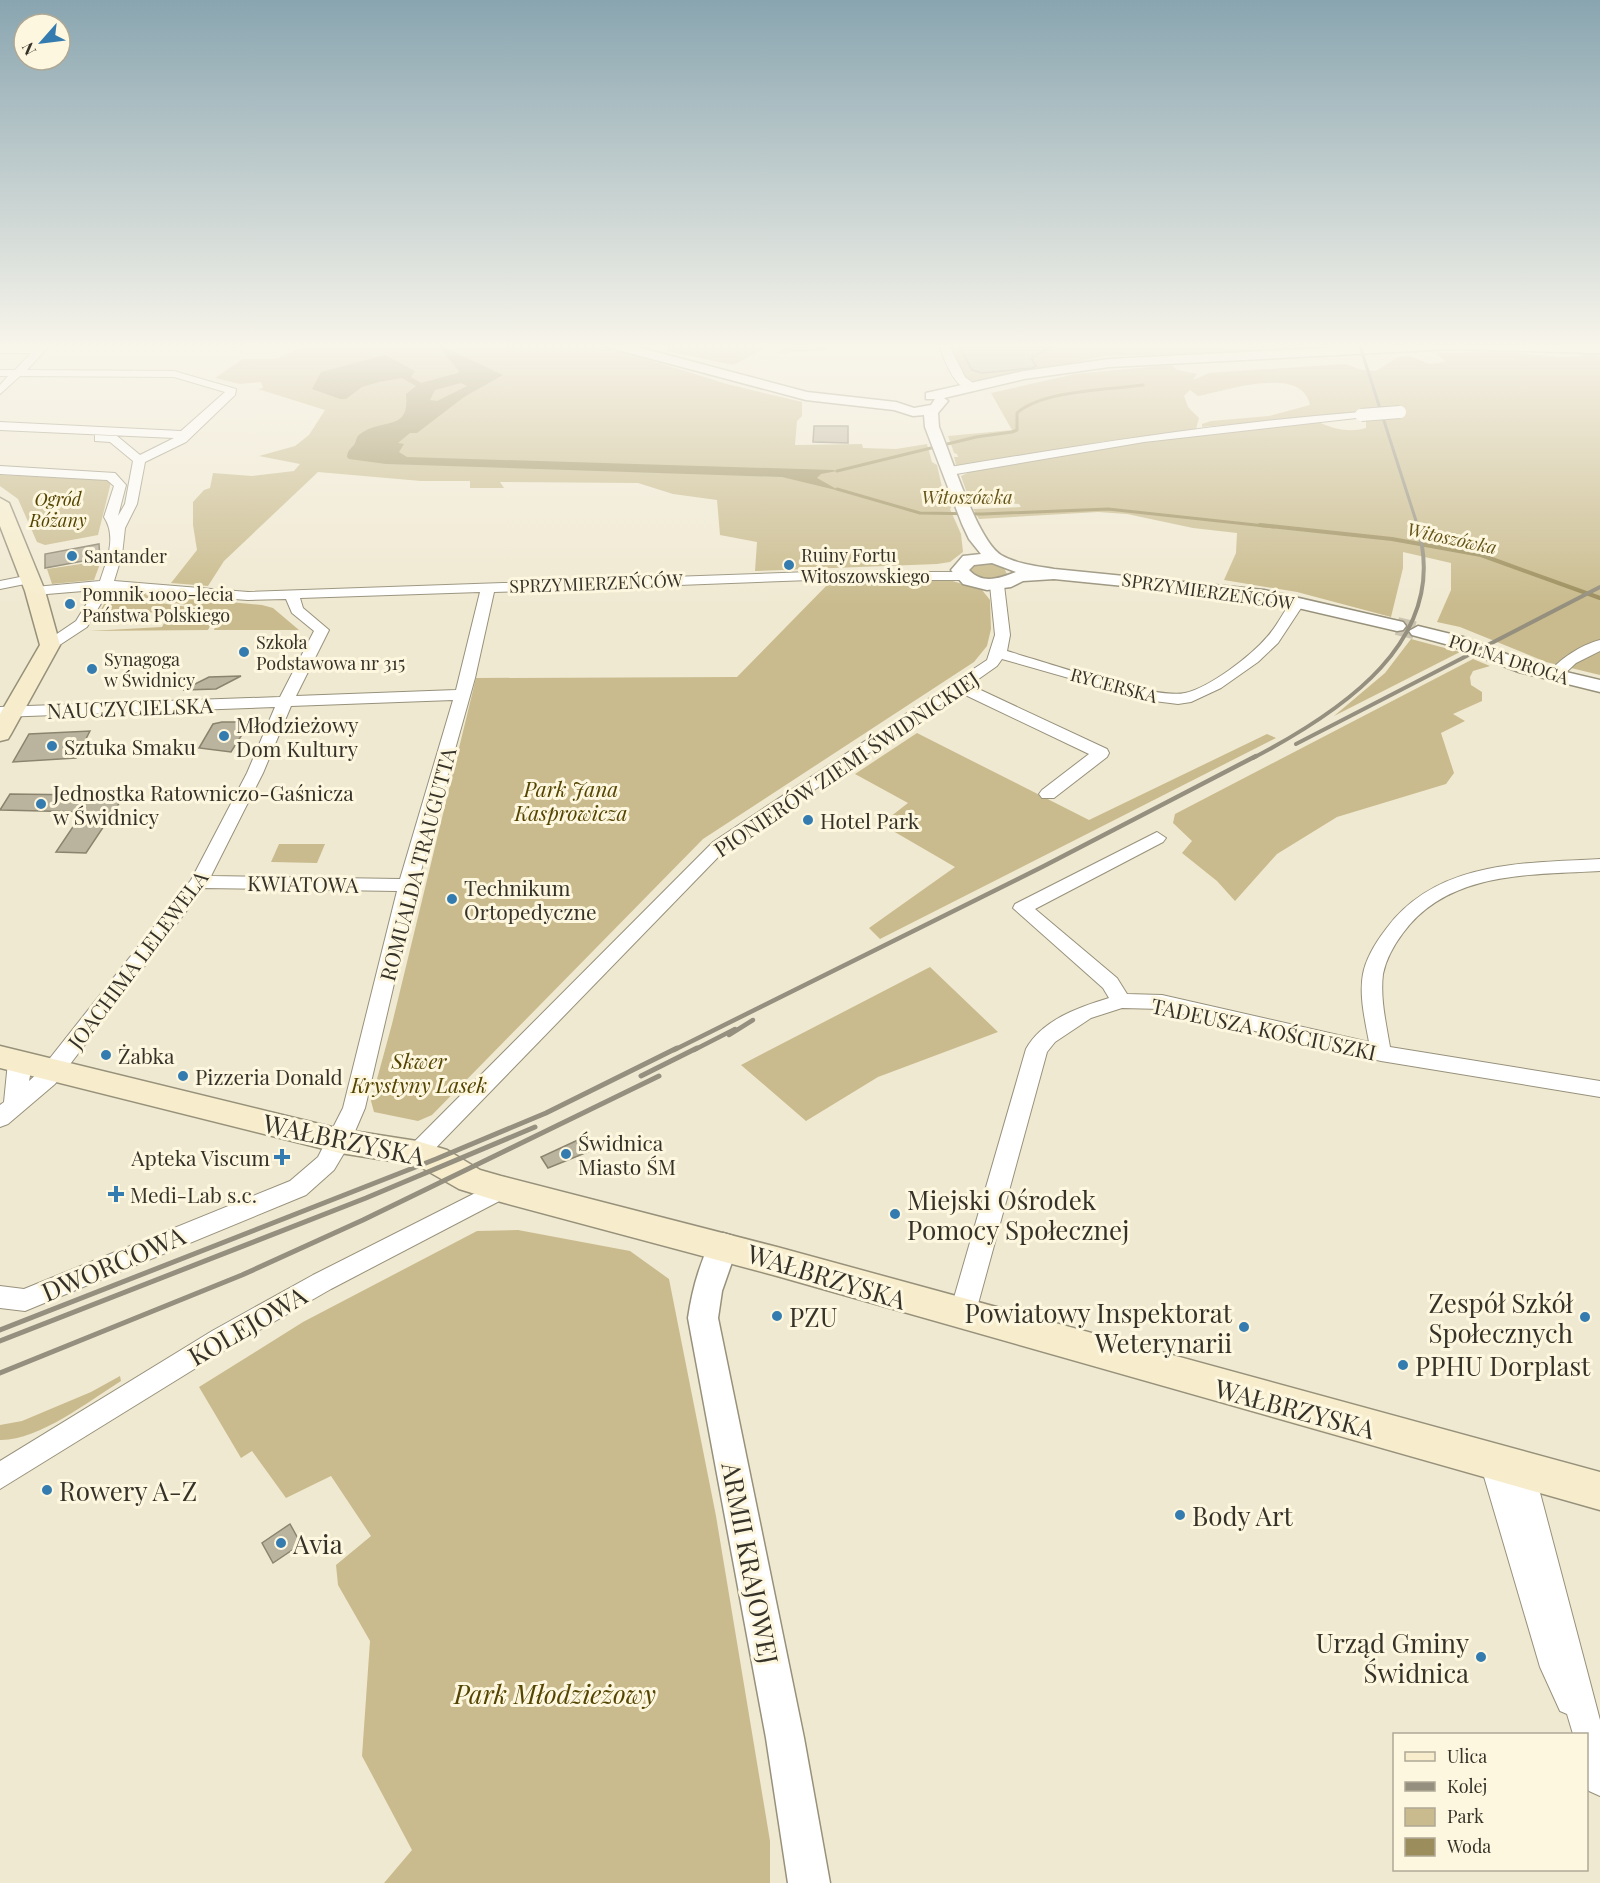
<svg xmlns="http://www.w3.org/2000/svg" width="1600" height="1883" viewBox="0 0 1600 1883" font-family="'Playfair Display',serif">
<rect width="100%" height="100%" fill="#f0e9d2"/>
<g fill="#c9bb8d">
<path d="M 313,343 L 594,343 L 727,384 L 802,402 L 802,416 L 797,421 L 795,445 L 862,444 L 863,448 L 896,449 L 927,444 L 932,462 L 937,465 L 944,496 L 952,506 L 950,509 L 961,534 L 963,552 L 950,562 L 937,564 L 755,571 L 757,542 L 720,535 L 717,500 L 673,494 L 638,483 L 500,482 L 504,488 L 470,488 L 470,481 L 421,481 L 318,472 L 224,561 L 208,586 L 171,583 L 197,550 L 193,525 L 193,502 L 204,490 L 210,488 L 213,473 L 252,476 L 294,471 L 300,464 L 259,456 L 295,446 L 309,435 L 325,410 L 258,389 L 263,388 L 261,382 L 240,384 L 215,378 L 243,359 L 275,359 Z"/>
<path d="M 669,343 L 825,343 L 827,350 L 780,353 L 783,349 L 770,346 L 733,365 L 667,351 Z"/>
<path d="M 949,343 L 1371,343 L 1373,345 L 1269,352 L 1105,356 L 976,382 L 964,378 Z"/>
<path d="M 1509,352 L 1556,357 L 1579,356 L 1580,352 L 1600,352 L 1600,675 L 1546,662 L 1460,627 L 1437,622 L 1451,590 L 1451,563 L 1403,552 L 1403,568 L 1391,617 L 1297,592 L 1224,580 L 1236,553 L 1237,533 L 1193,528 L 1127,514 L 1098,512 L 979,519 L 973,509 L 1021,507 L 1019,504 L 969,499 L 961,476 L 974,470 L 1147,439 L 1316,421 C 1333,429 1348,433 1366,428 L 1366,417 L 1373,411 L 1202,427 L 1202,424 L 1211,421 L 1269,416 L 1310,405 C 1302,364 1225,391 1198,396 L 1190,390 L 1184,396 L 1188,407 L 1199,418 L 1196,429 L 1100,442 L 986,464 L 956,465 L 954,457 L 958,457 L 957,454 L 954,453 L 948,436 L 1012,430 L 991,393 L 1075,374 L 1171,365 L 1177,370 L 1197,374 L 1193,380 L 1209,373 L 1345,364 L 1362,370 L 1376,371 L 1398,357 L 1409,356 L 1430,364 L 1446,362 L 1436,353 Z"/>
<path d="M 0,475 L 101,479 L 111,482 L 98,535 L 45,545 L 37,542 L 18,499 L 0,486 Z"/>
<path d="M 101,561 L 94,580 L 52,584 L 47,569 Z"/>
<path d="M 992,562 L 1003,566 L 1007,574 C 995,582 980,580 970,571 L 974,565 Z"/>
<path d="M 946,579 L 982,590 L 990,600 L 991,629 L 987,646 L 974,662 L 703,839 L 432,1115 L 418,1121 L 374,1112 L 371,1101 L 392,1024 L 476,678 L 737,677 L 832,580 Z"/>
<path d="M 120,592 L 134,599 L 201,609 L 203,607 L 157,601 L 124,592 L 262,605 L 273,608 L 299,630 L 214,630 L 218,618 L 214,618 L 208,630 L 89,631 L 162,627 L 170,612 L 114,613 L 108,619 L 98,615 L 109,595 Z"/>
<path d="M 1411,639 L 1460,652 L 1334,716 L 1385,673 Z"/>
<path d="M 1473,659 L 1490,666 L 1473,671 L 1470,677 L 1471,685 L 1482,692 L 1482,701 L 1453,714 L 1465,721 L 1441,733 L 1454,773 L 1446,784 L 1337,817 L 1277,854 L 1235,901 L 1217,881 L 1182,853 L 1192,841 L 1173,823 L 1175,814 Z"/>
<path d="M 917,733 L 1089,820 L 1267,734 L 1276,738 L 880,939 L 869,928 L 955,867 L 881,824 L 908,803 L 855,774 Z"/>
<path d="M 279,844 L 325,844 L 317,863 L 271,862 Z"/>
<path d="M 930,967 L 998,1032 L 878,1077 L 806,1121 L 741,1065 Z"/>
<path d="M 518,1230 L 630,1251 L 669,1279 L 716,1516 L 770,1841 L 770,1883 L 384,1883 L 412,1850 L 362,1756 L 370,1641 L 338,1585 L 336,1565 L 371,1536 L 331,1476 L 286,1498 L 252,1451 L 241,1458 L 199,1387 L 303,1322 L 477,1231 Z"/>
<path d="M 120,1376 L 121,1381 C 89,1401 38,1441 0,1440 L 0,1425 L 22,1421 L 91,1392 Z"/>
</g>
<path fill="#9c8e5c" fill-rule="evenodd" d="M 435,343 L 503,375 L 464,397 L 417,433 L 410,433 L 398,443 L 404,444 L 399,452 L 407,457 L 833,470 L 837,471 L 821,474 L 817,478 L 840,491 L 782,477 L 386,464 L 349,459 L 347,457 C 348,449 350,450 354,445 C 357,441 355,438 360,434 C 382,417 410,433 406,394 L 416,386 L 402,378 L 379,382 L 362,387 L 346,399 L 340,399 L 312,389 L 321,372 L 385,355 L 415,371 L 411,377 L 421,383 L 458,373 L 459,371 ZM 461,383 L 467,386 L 437,401 L 430,400 L 435,390 Z"/>
<g fill="none" stroke-linecap="round" stroke-linejoin="round">
<g stroke="#9c8e5c" stroke-width="3">
<path d="M 837,471 L 976,437 L 1012,432 L 1017,430 L 1017,413 C 1043,390 1109,390 1143,385"/>
<path d="M 837,489 L 920,513 L 982,514 L 1108,509 L 1274,527"/>
</g>
<path stroke="#9c8e5c" stroke-width="4" d="M 1260,525 L 1392,539 L 1481,555 L 1600,598"/>
</g>
<g fill="#bab39d" stroke="#8a846e" stroke-width="1.5">
<path d="M 957,343 L 1023,343 L 1025,346 L 1055,345 L 1031,358 L 1036,366 L 1032,368 L 982,373 L 972,370 Z"/>
<path d="M 814,426 L 848,426 L 848,443 L 813,442 Z"/>
<path d="M 99,544 L 100,558 L 45,568 L 45,554 Z"/>
<path d="M 241,676 L 216,689 L 183,690 L 209,677 Z"/>
<path d="M 222,722 L 250,722 L 231,752 L 199,748 L 213,724 Z"/>
<path d="M 90,731 L 76,758 L 13,762 L 29,734 Z"/>
<path d="M 10,794 L 86,795 L 84,798 L 122,799 L 86,853 L 56,852 L 83,812 L 0,810 Z"/>
<path d="M 580,1139 L 588,1152 L 548,1168 L 541,1157 Z"/>
<path d="M 290,1524 L 301,1544 L 273,1563 L 262,1543 Z"/>
</g>
<g fill="none" stroke-linecap="round" stroke-linejoin="round">
<path stroke="#cbc4b0" stroke-width="18" stroke-dasharray="18 9" stroke-linecap="butt" d="M 1397,626 L 1418,631"/>
<defs>
<g id="minor">
<path d="M 41,343 L 51,344 L 27,370 L 174,371 L 236,389 L 235,395 L 186,442 L 145,462 L 137,504 L 125,528 L 122,555 L 114,581 L 248,592 L 810,572 L 963,572 L 970,576 L 963,580 L 810,580 L 494,592 L 475,678 L 417,885 L 365,1108 L 350,1143 L 334,1170 L 306,1195 L 25,1311 L 0,1308 L 0,1286 L 24,1289 L 290,1181 L 318,1157 L 343,1108 L 397,891 L 204,888 L 55,1084 L 8,1124 L 0,1127 L 0,1105 L 4,1102 L 8,1062 L 11,1056 L 19,1054 L 27,1056 L 31,1071 L 29,1081 L 39,1072 L 191,880 L 247,773 L 275,707 L 0,717 L 0,707 L 280,697 L 314,631 L 292,613 L 286,599 L 248,600 L 109,590 L 87,627 L 55,648 L 45,648 L 42,645 L 45,642 L 76,621 L 95,590 L 35,595 L 28,591 L 35,587 L 100,581 C 107,560 117,537 104,517 L 114,486 L 107,480 L 0,474 L 0,466 L 115,473 L 126,485 L 118,516 L 125,504 L 133,461 L 110,442 L 95,441 L 95,435 L 117,436 L 140,455 L 174,438 L 0,430 L 0,422 L 181,431 L 225,392 L 174,377 L 20,376 L 0,394 L 0,385 L 8,376 L 0,376 L 0,370 L 15,370 L 31,353 L 0,353 L 0,347 L 37,347 ZM 480,592 L 456,690 L 296,696 L 329,630 L 303,608 L 300,598 ZM 453,700 L 400,879 L 211,876 L 263,773 L 291,706 Z"/>
<path d="M 219,343 L 240,343 L 241,344 L 236,347 Z"/>
<path d="M 938,343 L 948,343 L 965,377 L 977,386 L 977,390 C 954,394 945,359 938,343 Z"/>
<path d="M 1394,343 L 1418,343 L 1398,347 Z"/>
<path d="M 1361,412 L 1367,415 L 1365,417 L 1144,442 L 950,475 L 944,471 L 950,467 C 1088,444 1221,423 1361,412 Z"/>
<path d="M 30,575 L 35,576 L 35,582 L 0,589 L 0,581 Z"/>
<path d="M 997,581 L 1004,585 L 1010,635 L 1007,651 C 1042,661 1155,700 1185,693 C 1209,688 1251,656 1267,637 C 1277,626 1284,611 1293,599 L 1303,599 L 1305,602 L 1278,643 L 1258,662 L 1221,688 L 1191,702 L 1178,704 L 1146,700 L 1002,659 L 997,666 L 970,685 L 1107,749 L 1109,753 L 1107,757 L 1054,798 L 1042,798 L 1039,794 L 1042,790 L 1089,754 L 959,692 L 725,850 L 425,1159 L 417,1162 L 409,1159 L 406,1153 L 409,1147 L 713,842 L 987,660 L 995,635 L 990,585 Z"/>
<path d="M 1600,640 L 1600,651 L 1576,663 L 1560,678 L 1550,678 L 1547,675 C 1559,659 1581,645 1600,640 Z"/>
<path d="M 1157,832 L 1166,838 L 1163,842 L 1035,909 L 1117,978 L 1127,994 L 1162,995 L 1369,1042 C 1365,1020 1359,996 1363,974 C 1366,958 1376,942 1386,929 C 1436,861 1523,863 1600,859 L 1600,871 C 1531,875 1448,871 1403,933 C 1394,945 1386,959 1383,974 C 1380,998 1386,1023 1390,1047 L 1600,1081 L 1600,1097 L 1381,1061 L 1162,1009 L 1122,1008 L 1091,1018 L 1055,1042 L 1047,1052 L 975,1315 L 971,1323 L 962,1326 L 953,1323 L 949,1315 L 1026,1049 C 1042,1020 1079,1007 1109,998 L 1103,988 L 1013,908 L 1015,904 Z"/>
<path d="M 501,1180 L 509,1182 L 513,1189 L 509,1196 L 331,1289 L 230,1347 L 0,1489 L 0,1461 L 212,1331 L 313,1275 Z"/>
<path d="M 1494,1450 L 1504,1454 L 1508,1465 L 1510,1461 L 1520,1457 L 1530,1461 L 1534,1470 L 1600,1720 L 1600,1796 L 1589,1791 L 1586,1786 L 1586,1734 L 1573,1734 L 1567,1714 L 1560,1711 L 1540,1667 L 1480,1463 L 1484,1454 Z"/>
</g>
<g id="tertiary">
<path d="M 602,343 L 622,343 L 807,392 L 896,402 L 914,408 L 931,405 L 935,399 L 926,399 L 926,393 L 1024,371 L 1109,359 L 1421,343 L 1600,345 L 1600,353 L 1451,349 L 1109,367 L 1024,379 L 944,398 L 948,401 L 938,413 L 939,427 C 951,455 977,540 1001,555 C 1016,564 1037,566 1054,569 L 1264,590 L 1403,622 L 1406,626 L 1403,630 L 1397,631 L 1264,600 L 1054,579 L 1023,581 L 1011,587 L 987,590 L 963,584 L 951,570 L 963,556 L 981,554 L 969,539 L 962,524 L 925,427 L 924,415 L 913,416 L 894,410 L 806,400 L 603,346 ZM 992,563 L 1016,572 C 1000,578 983,585 969,570 L 974,565 Z"/>
<path d="M 1418,626 L 1463,637 L 1532,664 L 1600,680 L 1600,692 L 1519,672 L 1449,645 L 1412,635 L 1409,631 Z"/>
<path d="M 723,1233 L 733,1236 L 738,1245 L 722,1291 L 718,1318 L 804,1738 L 830,1883 L 788,1883 L 766,1738 L 688,1318 C 692,1290 700,1262 713,1236 Z"/>
</g>
<g id="secondary">
<path d="M 0,498 L 9,503 L 45,591 L 60,645 L 11,734 L 8,739 L 0,741 L 0,714 L 40,645 L 25,591 L 0,526 Z"/>
<path d="M 0,1046 L 340,1129 L 417,1141 L 447,1150 L 480,1170 L 501,1176 L 777,1247 L 1600,1472 L 1600,1510 L 777,1276 L 501,1202 L 459,1189 L 417,1165 L 340,1153 L 0,1068 Z"/>
</g>
</defs>
<use href="#minor" stroke="#97917b" stroke-width="2"/>
<use href="#tertiary" stroke="#97917b" stroke-width="3"/>
<use href="#secondary" stroke="#97917b" stroke-width="3"/>
<use href="#minor" fill="#fff" fill-rule="evenodd"/>
<use href="#tertiary" fill="#fff" fill-rule="evenodd"/>
<use href="#secondary" fill="#f7edcd" fill-rule="evenodd"/>
<path stroke="#948f7e" stroke-width="3" d="M 1359,343 L 1418,527"/>
<g stroke="#948f7e" stroke-width="4">
<path d="M 1296,744 L 1600,587"/>
<path d="M 1253,758 C 1339,713 1453,640 1417,525"/>
</g>
<g stroke="#948f7e" stroke-width="4.5">
<path d="M 729,1035 L 753,1020"/>
<path d="M 674,1050 L 1044,866 L 1256,756"/>
<path d="M 694,1050 L 735,1029"/>
</g>
<g stroke="#948f7e" stroke-width="5">
<path d="M 641,1076 L 697,1048"/>
<path d="M 0,1330 L 436,1159 L 546,1113 L 677,1048"/>
<path d="M 0,1341 L 366,1198 L 535,1127"/>
<path d="M 0,1373 L 242,1275 L 363,1220 L 659,1076"/>
</g>
<defs>
<path id="minor-bridge" d="M 1361,415 L 1400,412"/>
</defs>
<use href="#minor-bridge" stroke="#97917b" stroke-width="14" stroke-linecap="butt"/>
<use href="#minor-bridge" stroke="#fff" stroke-width="12"/>
</g>
<linearGradient id="sky" x2="0" y2="1"><stop stop-color="#89a5b0"/><stop offset="0.57" stop-color="#f8f5eb"/><stop offset="1" stop-color="#f8f5eb" stop-opacity="0"/></linearGradient>
<rect width="1600" height="606" fill="url(#sky)"/>
<g fill="#347cb0" stroke="#fef7df" stroke-width="2">
<circle cx="72" cy="556" r="6"/>
<circle cx="789" cy="565" r="6"/>
<circle cx="70" cy="604" r="6"/>
<circle cx="244" cy="652" r="6"/>
<circle cx="92" cy="669" r="6"/>
<circle cx="224" cy="736" r="6"/>
<circle cx="52" cy="746" r="6"/>
<circle cx="41" cy="804" r="6"/>
<circle cx="808" cy="820" r="6"/>
<circle cx="452" cy="899" r="6"/>
<circle cx="106" cy="1055" r="6"/>
<circle cx="183" cy="1076" r="6"/>
<circle cx="566" cy="1154" r="6"/>
<path d="M279 1148h6v6h6v6h-6v6h-6v-6h-6v-6h6z"/>
<path d="M113 1185h6v6h6v6h-6v6h-6v-6h-6v-6h6z"/>
<circle cx="895" cy="1214" r="6"/>
<circle cx="777" cy="1316" r="6"/>
<circle cx="1585" cy="1317" r="6"/>
<circle cx="1244" cy="1327" r="6"/>
<circle cx="1403" cy="1365" r="6"/>
<circle cx="47" cy="1490" r="6"/>
<circle cx="1180" cy="1515" r="6"/>
<circle cx="281" cy="1543" r="6"/>
<circle cx="1481" cy="1657" r="6"/>
</g>
<g text-anchor="middle" dominant-baseline="central" stroke-width="6" stroke-linejoin="round" paint-order="stroke">
<g font-size="18" font-style="italic" fill="#645418" stroke="#fef7df">
<text x="967" y="497">Witoszówka</text>
<text transform="translate(1452 538) rotate(12)">Witoszówka</text>
</g>
<g font-size="18" font-style="italic" fill="#544401" stroke="#fef7df">
<text x="58" y="499">Ogród<tspan x="58" dy="21">Różany</tspan></text>
</g>
<g font-size="18" fill="#353229" stroke="#fef7df" text-anchor="start">
<text x="801" y="555">Ruiny Fortu<tspan x="801" dy="21">Witoszowskiego</tspan></text>
<text x="84" y="556">Santander</text>
<text x="82" y="594">Pomnik 1000-lecia<tspan x="82" dy="21">Państwa Polskiego</tspan></text>
<text x="256" y="642">Szkoła<tspan x="256" dy="21">Podstawowa nr 315</tspan></text>
<text x="104" y="659">Synagoga<tspan x="104" dy="21">w Świdnicy</tspan></text>
</g>
<g font-size="18" fill="#353229" stroke="#fef7df">
<text transform="translate(596 583) rotate(-2)">SPRZYMIERZEŃCÓW</text>
<text transform="translate(1208 591) rotate(8)">SPRZYMIERZEŃCÓW</text>
<text transform="translate(1509 659) rotate(18)">POLNA DROGA</text>
<text transform="translate(1114 685) rotate(15)">RYCERSKA</text>
</g>
<g font-size="21" fill="#353229" stroke="#fef7df">
<text transform="translate(130 707) rotate(-2)">NAUCZYCIELSKA</text>
<text transform="translate(846 763) rotate(-34)">PIONIERÓW ZIEMI ŚWIDNICKIEJ</text>
<text transform="translate(417 864) rotate(-75)">ROMUALDA TRAUGUTTA</text>
<text transform="translate(303 883) rotate(1)">KWIATOWA</text>
<text transform="translate(137 959) rotate(-53)">JOACHIMA LELEWELA</text>
<text transform="translate(1264 1028) rotate(12)">TADEUSZA KOŚCIUSZKI</text>
</g>
<g font-size="21" fill="#353229" stroke="#fef7df" text-anchor="start">
<text x="236" y="724">Młodzieżowy<tspan x="236" dy="24">Dom Kultury</tspan></text>
<text x="64" y="746">Sztuka Smaku</text>
<text x="53" y="792">Jednostka Ratowniczo-Gaśnicza<tspan x="53" dy="24">w Świdnicy</tspan></text>
<text x="820" y="820">Hotel Park</text>
<text x="464" y="887">Technikum<tspan x="464" dy="24">Ortopedyczne</tspan></text>
<text x="118" y="1055">Żabka</text>
<text x="195" y="1076">Pizzeria Donald</text>
<text x="578" y="1142">Świdnica<tspan x="578" dy="24">Miasto ŚM</tspan></text>
<text x="270" y="1157" text-anchor="end">Apteka Viscum</text>
<text x="130" y="1194">Medi-Lab s.c.</text>
</g>
<g font-size="21" font-style="italic" fill="#544401" stroke="#fef7df">
<text x="571" y="788">Park Jana<tspan x="571" dy="24">Kasprowicza</tspan></text>
<text x="419" y="1060">Skwer<tspan x="419" dy="24">Krystyny Lasek</tspan></text>
</g>
<g font-size="26" fill="#353229" stroke="#fef7df">
<text transform="translate(344 1139) rotate(12)">WAŁBRZYSKA</text>
<text transform="translate(113 1263) rotate(-23)">DWORCOWA</text>
<text transform="translate(827 1276) rotate(17)">WAŁBRZYSKA</text>
<text transform="translate(247 1325) rotate(-30)">KOLEJOWA</text>
<text transform="translate(1295 1408) rotate(15)">WAŁBRZYSKA</text>
<text transform="translate(751 1563) rotate(79)">ARMII KRAJOWEJ</text>
</g>
<g font-size="26" fill="#353229" stroke="#fef7df" text-anchor="start">
<text x="907" y="1199">Miejski Ośrodek<tspan x="907" dy="30">Pomocy Społecznej</tspan></text>
<text x="1573" y="1302" text-anchor="end">Zespół Szkół<tspan x="1573" dy="30">Społecznych</tspan></text>
<text x="1232" y="1312" text-anchor="end">Powiatowy Inspektorat<tspan x="1232" dy="30">Weterynarii</tspan></text>
<text x="789" y="1316">PZU</text>
<text x="1415" y="1365">PPHU Dorplast</text>
<text x="59" y="1490">Rowery A-Z</text>
<text x="1192" y="1515">Body Art</text>
<text x="293" y="1543">Avia</text>
<text x="1469" y="1642" text-anchor="end">Urząd Gminy<tspan x="1469" dy="30">Świdnica</tspan></text>
</g>
<g font-size="26" font-style="italic" fill="#544401" stroke="#fef7df">
<text x="555" y="1693">Park Młodzieżowy</text>
</g>
</g>
<rect x="1393" y="1733" width="195" height="138" fill="#fef7df" stroke="#aea896" stroke-width="1.5"/>
<rect x="1405" y="1752" width="30" height="9" fill="#f7edcd" stroke="#aea896" stroke-width="1.5"/>
<text x="1447" y="1763" font-size="18" fill="#353229">Ulica</text>
<rect x="1405" y="1782" width="30" height="9" fill="#948f7e" stroke="#aea896" stroke-width="1.5"/>
<text x="1447" y="1793" font-size="18" fill="#353229">Kolej</text>
<rect x="1405" y="1808" width="30" height="18" fill="#c9bb8d" stroke="#aea896" stroke-width="1.5"/>
<text x="1447" y="1823" font-size="18" fill="#353229">Park</text>
<rect x="1405" y="1838" width="30" height="18" fill="#9c8e5c" stroke="#aea896" stroke-width="1.5"/>
<text x="1447" y="1853" font-size="18" fill="#353229">Woda</text>
<g transform="translate(42 42) rotate(242)"><circle r="28" fill="#fef7df" stroke="#aea896" stroke-width="1.5"/>
<path d="M0-4.5L10 22L0 15L-10 22Z" fill="#347cb0"/>
<text y="-9" font-size="16" font-weight="bold" text-anchor="middle" fill="#353229">N</text>
</g>
</svg>
